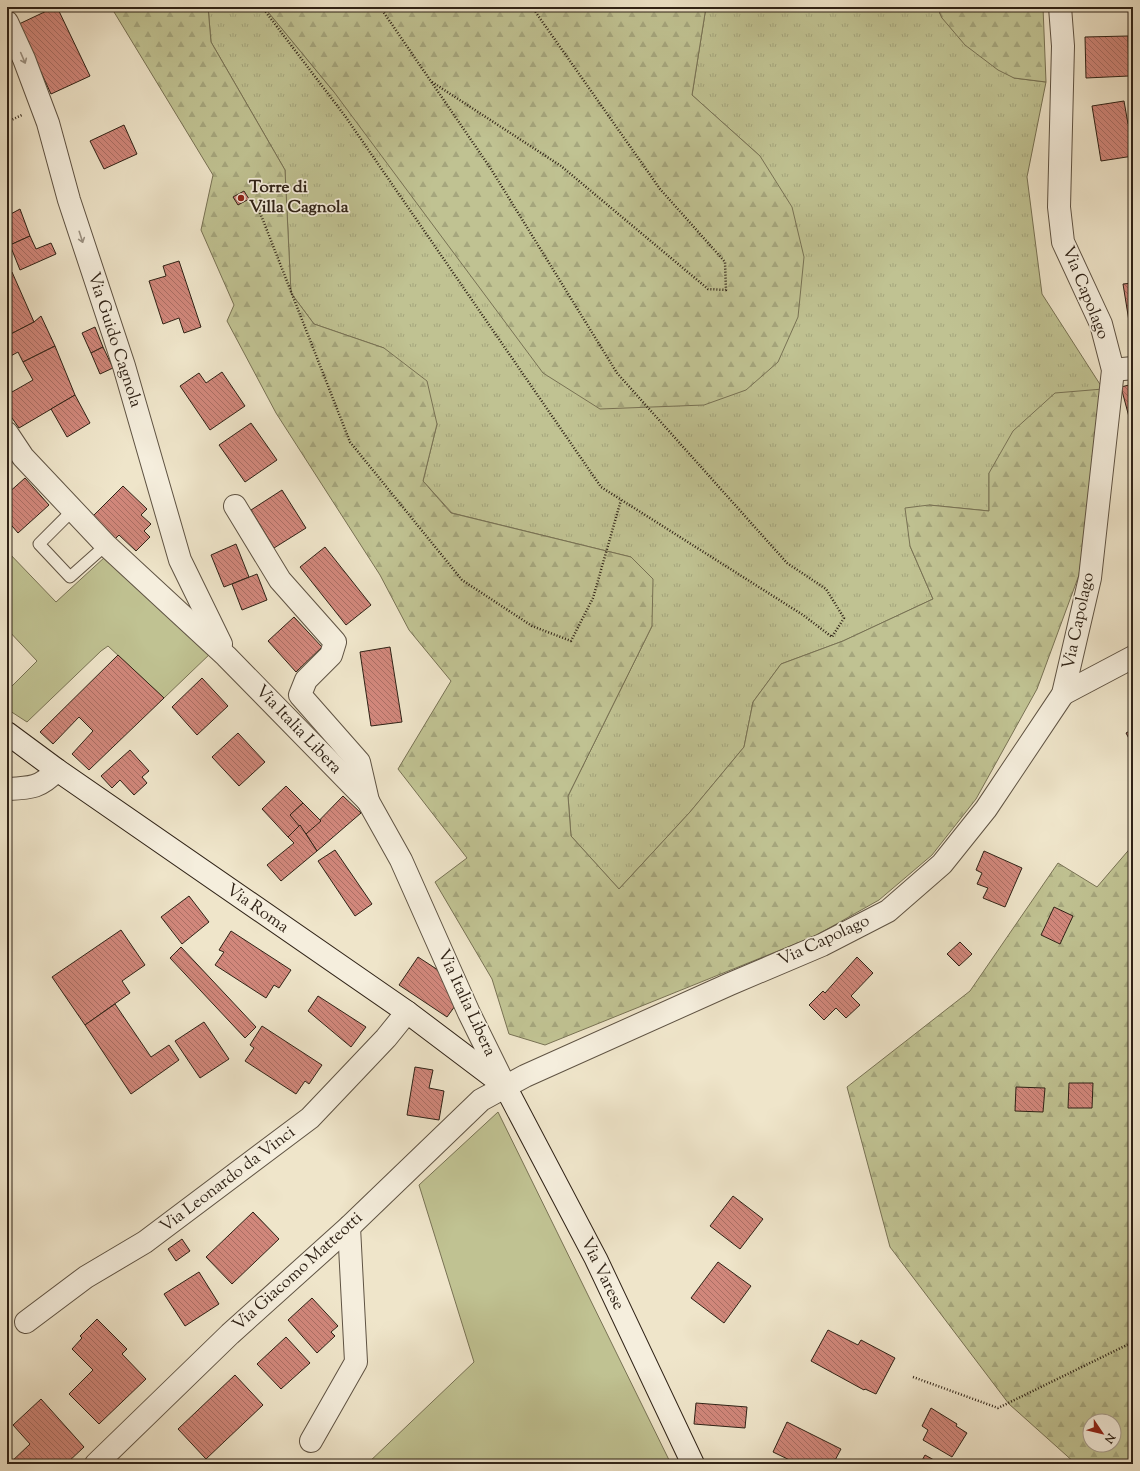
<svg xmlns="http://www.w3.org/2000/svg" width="1140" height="1471" viewBox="0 0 1140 1471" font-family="'Sorts Mill Goudy',serif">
<defs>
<pattern id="grass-tufts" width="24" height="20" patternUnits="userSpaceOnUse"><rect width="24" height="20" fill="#c0c292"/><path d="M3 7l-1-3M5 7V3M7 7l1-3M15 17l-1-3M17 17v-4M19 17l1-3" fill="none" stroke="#a5a67d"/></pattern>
<pattern id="forest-firs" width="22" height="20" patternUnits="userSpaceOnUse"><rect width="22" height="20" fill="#c0c292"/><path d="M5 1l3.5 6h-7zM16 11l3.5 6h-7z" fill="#a5a67d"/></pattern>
<pattern id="building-back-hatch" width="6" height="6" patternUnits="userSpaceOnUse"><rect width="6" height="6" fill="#d1877b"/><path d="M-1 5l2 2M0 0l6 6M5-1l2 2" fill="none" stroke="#aa6e64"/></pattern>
</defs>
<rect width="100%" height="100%" fill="#efe5ca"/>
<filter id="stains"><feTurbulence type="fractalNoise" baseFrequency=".005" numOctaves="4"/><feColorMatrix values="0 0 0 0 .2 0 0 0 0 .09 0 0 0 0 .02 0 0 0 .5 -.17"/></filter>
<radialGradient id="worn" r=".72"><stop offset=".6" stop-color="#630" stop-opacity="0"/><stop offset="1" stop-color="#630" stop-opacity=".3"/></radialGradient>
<path fill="url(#grass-tufts)" stroke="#787254" d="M 208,7 L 264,7 L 334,92 L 760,156 L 692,95 L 706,7 L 937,7 L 942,18 L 1014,78 L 1046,82 L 1027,177 L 1042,294 L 1103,389 L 989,473 L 989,511 L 929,505 L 910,546 L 933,599 L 843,641 L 781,664 L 753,702 L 744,747 L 690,812 L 619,889 L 571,836 L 568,796 L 652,626 L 631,557 L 452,513 L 423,481 L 437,424 L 384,348 L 314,324 L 291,293 L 285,170 L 211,42 Z"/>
<g fill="url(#forest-firs)" stroke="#787254" fill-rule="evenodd">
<path d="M 111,7 L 208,7 L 211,42 L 285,170 L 291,293 L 314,324 L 384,348 L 427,381 L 437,424 L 423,481 L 451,513 L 631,557 L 653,579 L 652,626 L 568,796 L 571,836 L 619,889 L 690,812 L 744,747 L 753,702 L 781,664 L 843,641 L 933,599 L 910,546 L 905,508 L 929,505 L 989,511 L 989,473 L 1013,431 L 1055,393 L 1103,389 L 1079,575 L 1037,689 L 976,799 L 932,855 L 879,900 L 815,936 L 545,1045 L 509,1034 L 492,979 L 435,882 L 467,858 L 398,769 L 451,681 L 409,630 L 380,575 L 276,413 L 227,321 L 234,305 L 201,230 L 213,175 Z"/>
<path d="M 264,7 L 706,7 L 692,95 L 760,156 L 792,207 L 804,257 L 798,317 L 778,362 L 746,390 L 704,405 L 600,409 L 543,373 L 334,92 Z"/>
<path d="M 937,7 L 1043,7 L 1046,82 L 1014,78 L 998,70 L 965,45 L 942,18 Z"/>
<path d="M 1133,845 L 1133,1464 L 1076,1464 L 1009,1404 L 890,1247 L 847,1087 L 970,991 L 1058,863 L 1097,887 ZM 1090,1421 L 1114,1421 L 1114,1445 L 1090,1445 Z"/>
</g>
<g fill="#c0c292" stroke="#787254">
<path d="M 7,551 L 56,602 L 106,556 L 212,652 L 164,698 L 108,646 L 101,651 L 27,722 L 7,709 L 7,691 L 37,661 L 7,629 Z"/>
<path d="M 498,1112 L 671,1464 L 367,1464 L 474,1362 L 419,1185 Z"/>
</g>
<g fill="url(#building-back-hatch)" stroke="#2f2216">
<path d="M 55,7 L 57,7 L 90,76 L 51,94 L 19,24 Z"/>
<path d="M 1128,36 L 1129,76 L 1086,78 L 1085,37 Z"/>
<path d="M 1124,101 L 1128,124 L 1133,123 L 1133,156 L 1101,161 L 1092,106 Z"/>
<path d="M 124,125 L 137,154 L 104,169 L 90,141 Z"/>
<path d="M 244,191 L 249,199 L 238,205 L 233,197 Z"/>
<path d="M 20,209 L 30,236 L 10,245 L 7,239 L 7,216 Z"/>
<path d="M 30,236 L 36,249 L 51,243 L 56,254 L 20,270 L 10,245 Z"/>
<path d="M 179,261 L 201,327 L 184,333 L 179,318 L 163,324 L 149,281 L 166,276 L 163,266 Z"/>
<path d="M 12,272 L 34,322 L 7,336 L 7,275 Z"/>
<path d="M 1133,283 L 1133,339 L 1132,340 L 1123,284 Z"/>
<path d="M 41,316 L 55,346 L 23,362 L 18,352 L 7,358 L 7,336 L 34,322 Z"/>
<path d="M 95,327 L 103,347 L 91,353 L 82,333 Z"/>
<path d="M 55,346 L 75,395 L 19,428 L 7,411 L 7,381 L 12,392 L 33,380 L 23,362 Z"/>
<path d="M 103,347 L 113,368 L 100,374 L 91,353 Z"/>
<path d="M 222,372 L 245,406 L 210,430 L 180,386 L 199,373 L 206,383 Z"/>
<path d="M 1133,384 L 1133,416 L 1129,417 L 1121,387 Z"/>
<path d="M 75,395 L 90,423 L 67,437 L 51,409 Z"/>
<path d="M 251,423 L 277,460 L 245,482 L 219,445 Z"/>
<path d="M 25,478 L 49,505 L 18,533 L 7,520 L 7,494 Z"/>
<path d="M 123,486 L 147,509 L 141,515 L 151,524 L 144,531 L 150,537 L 136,551 L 119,535 L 115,539 L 93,516 Z"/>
<path d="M 282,490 L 306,528 L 274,548 L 251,510 Z"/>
<path d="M 236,544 L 249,577 L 224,587 L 211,555 Z"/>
<path d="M 325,547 L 371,605 L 346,625 L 300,567 Z"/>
<path d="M 257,574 L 267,600 L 242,610 L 232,584 Z"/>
<path d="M 294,617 L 322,647 L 296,672 L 268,641 Z"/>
<path d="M 390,647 L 402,722 L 371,726 L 360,652 Z"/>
<path d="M 118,655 L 164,698 L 89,770 L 72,754 L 93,731 L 79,717 L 53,744 L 40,732 Z"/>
<path d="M 202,678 L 228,706 L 197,735 L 172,707 Z"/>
<path d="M 1133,729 L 1133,746 L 1126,733 Z"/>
<path d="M 238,733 L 265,762 L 239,786 L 212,757 Z"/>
<path d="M 130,750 L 149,771 L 142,777 L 147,783 L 134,795 L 120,780 L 112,788 L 101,776 Z"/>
<path d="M 286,786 L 303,803 L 290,815 L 300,825 L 288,837 L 262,809 Z"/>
<path d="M 343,796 L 361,813 L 317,851 L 306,834 Z"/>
<path d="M 303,803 L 321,821 L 306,834 L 290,815 Z"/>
<path d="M 300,825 L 317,851 L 281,881 L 267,865 L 294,843 L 288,837 Z"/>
<path d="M 335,850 L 372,904 L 355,916 L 318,861 Z"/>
<path d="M 984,851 L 1022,868 L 1005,907 L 983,898 L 988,888 L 977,884 L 982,873 L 976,870 Z"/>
<path d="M 189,896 L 209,922 L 182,944 L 161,917 Z"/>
<path d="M 1054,907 L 1073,916 L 1060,944 L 1041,935 Z"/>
<path d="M 121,930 L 145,965 L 122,981 L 130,993 L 85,1025 L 52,977 Z"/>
<path d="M 231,931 L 291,970 L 279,988 L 274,985 L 266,998 L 215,965 L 224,952 L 219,950 Z"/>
<path d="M 960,942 L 972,954 L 959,966 L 947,954 Z"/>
<path d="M 181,947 L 256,1027 L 245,1038 L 170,958 Z"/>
<path d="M 418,957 L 438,970 L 455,1006 L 447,1017 L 399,985 Z"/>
<path d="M 857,957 L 873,973 L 851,996 L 860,1005 L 846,1018 L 836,1008 L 824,1020 L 809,1005 L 823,991 L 825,993 Z"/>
<path d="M 318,996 L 366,1027 L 351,1047 L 308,1011 Z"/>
<path d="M 115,1004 L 151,1057 L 169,1045 L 179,1060 L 131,1094 L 85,1025 Z"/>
<path d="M 204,1022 L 229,1059 L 200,1078 L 175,1041 Z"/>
<path d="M 262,1026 L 322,1065 L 309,1084 L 305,1081 L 296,1094 L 245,1061 L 254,1048 L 250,1045 Z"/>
<path d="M 415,1067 L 433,1070 L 429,1088 L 444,1091 L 439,1120 L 407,1115 Z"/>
<path d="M 1069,1083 L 1093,1083 L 1092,1108 L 1068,1108 Z"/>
<path d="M 1016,1087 L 1045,1088 L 1043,1112 L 1015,1111 Z"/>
<path d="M 733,1196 L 763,1219 L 740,1249 L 710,1226 Z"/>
<path d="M 253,1212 L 279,1239 L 232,1284 L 206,1257 Z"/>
<path d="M 182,1239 L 190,1251 L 176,1261 L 168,1249 Z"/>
<path d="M 718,1262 L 751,1286 L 724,1323 L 691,1298 Z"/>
<path d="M 199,1272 L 219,1304 L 185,1326 L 164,1294 Z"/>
<path d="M 312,1298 L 338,1326 L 331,1332 L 335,1336 L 317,1353 L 288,1320 Z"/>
<path d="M 97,1319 L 127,1349 L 122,1354 L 146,1379 L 99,1424 L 69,1394 L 93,1370 L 72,1349 L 82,1338 L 80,1336 Z"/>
<path d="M 828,1330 L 858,1345 L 861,1340 L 895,1358 L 876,1394 L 865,1389 L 864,1390 L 811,1361 Z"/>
<path d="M 286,1337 L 310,1363 L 281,1389 L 257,1364 Z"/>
<path d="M 235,1375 L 263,1405 L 206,1459 L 178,1429 Z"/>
<path d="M 41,1399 L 84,1447 L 66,1464 L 9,1464 L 30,1444 L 13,1425 Z"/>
<path d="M 696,1403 L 747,1407 L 745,1428 L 694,1424 Z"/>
<path d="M 931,1408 L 957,1424 L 956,1426 L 967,1433 L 952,1457 L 923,1440 L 928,1430 L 922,1426 Z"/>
<path d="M 787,1422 L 841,1449 L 833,1464 L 798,1464 L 773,1452 Z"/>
<path d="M 925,1455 L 941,1464 L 920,1464 Z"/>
</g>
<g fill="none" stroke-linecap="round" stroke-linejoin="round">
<defs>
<path id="service" d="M 73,510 L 39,544 L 70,577 L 106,545"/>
<g id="minor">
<path d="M 7,22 L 24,59 L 48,123 L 69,200 L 124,366 L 180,560 L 221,644"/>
<path d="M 1113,370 L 1133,368"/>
<path d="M 7,433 L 23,457 L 106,545 L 226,656 L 368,801 L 401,860 L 469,1013 L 505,1086"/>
<path d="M 235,506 L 280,580 L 335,642 L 331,655 L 306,680 L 300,695 L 359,762 L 368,801"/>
<path d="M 1063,694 L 1133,657"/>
<path d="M 7,789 C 31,788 40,788 57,770"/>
<path d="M 26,1322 L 86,1277 L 145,1242 L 310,1118 L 386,1038 L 407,1012"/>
<path d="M 311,1441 L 356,1362 L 349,1227"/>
<path d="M 96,1464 L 230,1334 L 349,1227 L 481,1100 L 525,1076 L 730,984 L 822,945 L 888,911 L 942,864 L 986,809 L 1063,694 L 1090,578 L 1113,370 L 1101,324 L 1063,242 L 1059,207 L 1063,46 L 1060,7"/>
</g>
<path id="secondary" d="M 7,733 L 57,770 L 407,1012 L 505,1086 L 596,1259 L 693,1464"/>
</defs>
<use href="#service" stroke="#5f5343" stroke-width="13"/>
<use href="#minor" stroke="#5f5343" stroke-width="24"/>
<use href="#secondary" stroke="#2f2216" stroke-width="24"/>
<g stroke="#2f2216" stroke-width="2.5" stroke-dasharray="1 2" stroke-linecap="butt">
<path d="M 262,7 L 345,116 L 601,487 L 803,615 L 832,637 L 844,618 L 826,589 L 787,563 L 617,373 L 491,169 L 380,7"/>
<path d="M 432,82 L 561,166 L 708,289 L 726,290 L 725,262 L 660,189 L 532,7"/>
<path d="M 7,122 L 22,115"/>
<path d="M 259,210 L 350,442 L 462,580 L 532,626 L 571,641 L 593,598 L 621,500"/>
<path d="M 913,1377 L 998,1408 L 1133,1342"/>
</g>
<use href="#service" stroke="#f5eedd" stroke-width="11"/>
<use href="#minor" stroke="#f5eedd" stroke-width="22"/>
<use href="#secondary" stroke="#f5eedd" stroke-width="22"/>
</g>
<defs><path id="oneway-shaft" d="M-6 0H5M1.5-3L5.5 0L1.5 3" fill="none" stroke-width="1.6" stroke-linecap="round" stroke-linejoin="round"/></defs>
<g stroke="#9c9283">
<use href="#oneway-shaft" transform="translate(23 58) rotate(67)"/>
<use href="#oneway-shaft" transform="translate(81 237) rotate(72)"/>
</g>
<circle fill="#8f2418" stroke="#f5eedd" stroke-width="1.5" cx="241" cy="198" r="4"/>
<g text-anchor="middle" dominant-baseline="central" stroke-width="3.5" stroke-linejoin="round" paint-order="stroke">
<g font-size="17" font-weight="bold" fill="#2f2216" stroke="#f5eedd" text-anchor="start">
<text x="249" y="188">Torre di<tspan x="249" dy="20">Villa Cagnola</tspan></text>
</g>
<g font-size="17" fill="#2f2216" stroke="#f5eedd">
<text transform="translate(1085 293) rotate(68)">Via Capolago</text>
<text transform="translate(114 340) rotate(72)">Via Guido Cagnola</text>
<text transform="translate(1079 621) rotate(-78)">Via Capolago</text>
<text transform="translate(298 730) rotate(46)">Via Italia Libera</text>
<text transform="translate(257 909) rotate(35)">Via Roma</text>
<text transform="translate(824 941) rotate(-25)">Via Capolago</text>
<text transform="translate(466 1003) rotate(65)">Via Italia Libera</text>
<text transform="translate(228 1180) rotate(-37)">Via Leonardo da Vinci</text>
<text transform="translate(298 1272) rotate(-42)">Via Giacomo Matteotti</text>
<text transform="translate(602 1274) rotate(64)">Via Varese</text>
</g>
</g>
<rect width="1140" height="1471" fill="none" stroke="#efe5ca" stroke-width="24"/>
<rect x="8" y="8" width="1124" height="1455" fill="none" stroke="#2f2216" stroke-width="2"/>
<rect x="12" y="12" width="1116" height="1447" fill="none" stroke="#2f2216"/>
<g transform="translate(1102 1433) rotate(125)"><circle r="19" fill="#f5eedd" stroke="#a69c8d"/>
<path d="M0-3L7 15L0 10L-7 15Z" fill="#8f2418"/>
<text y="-6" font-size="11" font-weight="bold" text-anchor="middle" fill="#2f2216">N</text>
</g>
<rect width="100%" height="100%" filter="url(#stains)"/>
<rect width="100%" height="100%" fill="url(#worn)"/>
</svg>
